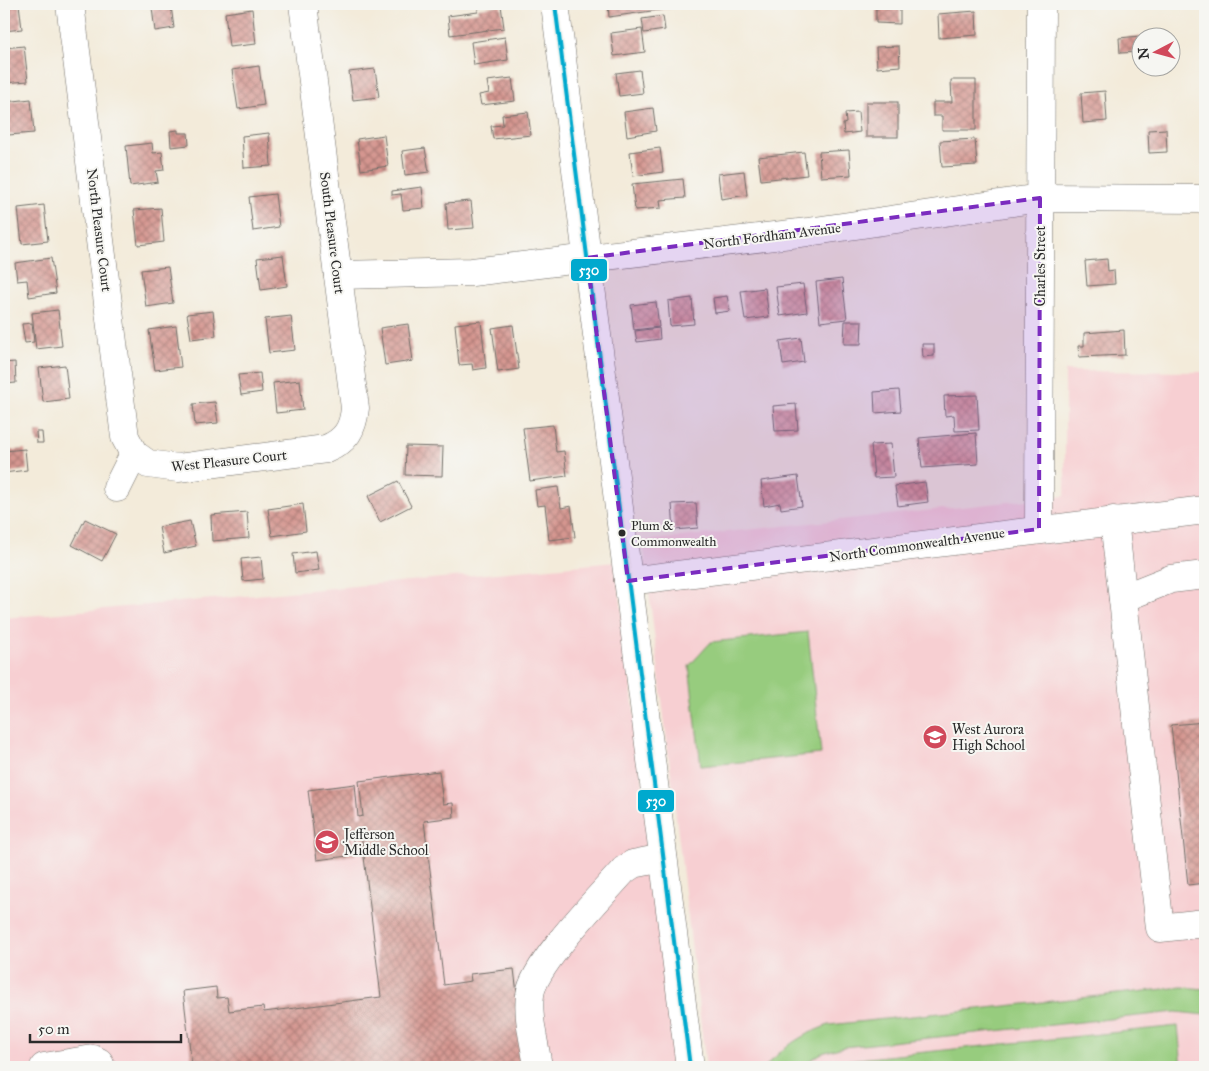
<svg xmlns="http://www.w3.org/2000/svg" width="1209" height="1071" viewBox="0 0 1209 1071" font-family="'IM FELL Great Primer',serif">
<defs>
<pattern id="building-cross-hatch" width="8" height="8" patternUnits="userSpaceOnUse" patternTransform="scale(1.25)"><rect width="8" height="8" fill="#d59690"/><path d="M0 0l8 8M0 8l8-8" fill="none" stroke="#ad7b76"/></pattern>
</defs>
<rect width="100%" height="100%" fill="#f6f6f2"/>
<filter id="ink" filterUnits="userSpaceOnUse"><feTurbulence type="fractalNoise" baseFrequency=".02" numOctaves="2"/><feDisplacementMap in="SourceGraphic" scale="10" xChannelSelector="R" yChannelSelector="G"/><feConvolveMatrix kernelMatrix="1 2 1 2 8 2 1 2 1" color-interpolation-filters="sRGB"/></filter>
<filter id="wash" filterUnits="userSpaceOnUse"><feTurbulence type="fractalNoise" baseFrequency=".0096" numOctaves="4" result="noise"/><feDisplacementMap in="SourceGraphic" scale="20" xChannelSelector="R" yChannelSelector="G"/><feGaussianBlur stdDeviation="1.12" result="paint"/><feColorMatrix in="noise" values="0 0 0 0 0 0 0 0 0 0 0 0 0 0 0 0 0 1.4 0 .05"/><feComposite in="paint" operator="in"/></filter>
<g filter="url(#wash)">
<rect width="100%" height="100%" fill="#f3ebda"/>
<g fill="#f7cfd2">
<path d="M 1065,371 L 1205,372 L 1205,1067 L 706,1067 L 643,541 L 1065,496 Z"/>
<path d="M 616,562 L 677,1067 L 4,1067 L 4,618 Z"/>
</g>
<g fill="#97cc7e" stroke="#617c54">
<path d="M 808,632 L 821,754 L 701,766 L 689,666 L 711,642 Z"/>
<path d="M 1182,987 L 1205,989 L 1205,1015 L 1176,1012 L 843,1047 L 822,1053 L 799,1067 L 765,1067 C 786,1045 801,1035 829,1025 Z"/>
<path d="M 1178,1026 L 1182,1067 L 849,1067 L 848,1060 Z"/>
</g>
<g id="blocks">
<g fill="url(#building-cross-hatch)">
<path d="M 4,4 L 19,4 L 22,29 L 4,31 Z"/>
<path d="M 608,4 L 673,4 L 673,8 L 609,17 Z"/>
<path d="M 876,4 L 900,4 L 900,24 L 876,23 Z"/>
<path d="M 501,5 L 504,28 L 450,35 L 448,16 L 478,12 L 478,8 Z"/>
<path d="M 171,6 L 174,28 L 155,31 L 152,8 Z"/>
<path d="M 252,9 L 256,44 L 229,47 L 225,13 Z"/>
<path d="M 976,11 L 977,35 L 939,38 L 938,14 Z"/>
<path d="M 663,16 L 665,30 L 644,33 L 642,19 Z"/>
<path d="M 642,29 L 645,52 L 614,56 L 611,33 Z"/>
<path d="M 1140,36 L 1141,52 L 1120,53 L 1119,38 Z"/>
<path d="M 505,37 L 508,60 L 474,65 L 471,42 Z"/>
<path d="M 24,46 L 28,81 L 4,83 L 4,48 Z"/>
<path d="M 899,46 L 900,66 L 877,68 L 876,47 Z"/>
<path d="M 259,66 L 264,105 L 238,109 L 232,70 Z"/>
<path d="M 375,69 L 379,97 L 353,100 L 349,72 Z"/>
<path d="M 640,70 L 643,93 L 619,96 L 616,73 Z"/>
<path d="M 512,78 L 515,101 L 481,105 L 479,95 L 489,93 L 487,81 Z"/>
<path d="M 951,80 L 976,80 L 976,130 L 942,130 L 942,116 L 933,116 L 933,102 L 952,102 Z"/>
<path d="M 1105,91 L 1107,121 L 1083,123 L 1081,93 Z"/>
<path d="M 31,99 L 34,133 L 8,135 L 5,102 Z"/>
<rect x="866" y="102" width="32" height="35"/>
<path d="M 653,108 L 656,131 L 627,136 L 624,112 Z"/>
<path d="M 528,112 L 531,135 L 493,139 L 491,126 L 503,125 L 502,115 Z"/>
<path d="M 858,112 L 860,132 L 844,134 L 843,124 L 846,123 L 845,113 Z"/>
<path d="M 1166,129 L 1167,152 L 1149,153 L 1148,130 Z"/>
<path d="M 178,130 L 178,133 L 188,133 L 189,145 L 171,147 L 170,131 Z"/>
<path d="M 269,133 L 271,166 L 244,168 L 242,136 Z"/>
<path d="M 384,135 L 388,166 L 361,170 L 357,139 Z"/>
<path d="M 975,139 L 977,165 L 942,167 L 940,141 Z"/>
<path d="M 152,143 L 153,153 L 162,152 L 164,170 L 156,171 L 158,182 L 130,186 L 126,146 Z"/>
<path d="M 425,148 L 429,172 L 405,175 L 402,151 Z"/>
<path d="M 660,148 L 663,172 L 633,176 L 630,152 Z"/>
<path d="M 849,150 L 851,175 L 821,177 L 819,152 Z"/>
<path d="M 804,152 L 807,175 L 761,180 L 758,157 Z"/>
<path d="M 744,171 L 747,195 L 721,199 L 718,174 Z"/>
<path d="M 683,179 L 685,198 L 660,200 L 661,208 L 635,210 L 632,184 Z"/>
<path d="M 422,187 L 424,208 L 403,210 L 401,194 L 392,195 L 392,191 Z"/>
<path d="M 275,194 L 279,227 L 253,231 L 249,197 Z"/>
<path d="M 471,201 L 474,228 L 448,230 L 446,203 Z"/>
<path d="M 44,205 L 48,241 L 22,244 L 18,208 Z"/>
<path d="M 161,208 L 164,242 L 138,245 L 134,210 Z"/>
<path d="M 283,255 L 287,286 L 261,290 L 257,258 Z"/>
<path d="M 51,258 L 56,293 L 29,297 L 27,280 L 17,281 L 15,263 Z"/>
<path d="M 1107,259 L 1108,271 L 1114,270 L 1115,284 L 1087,286 L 1085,261 Z"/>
<path d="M 168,267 L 173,303 L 146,307 L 141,270 Z"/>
<path d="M 842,279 L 847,319 L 820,322 L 816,282 Z"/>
<path d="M 803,284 L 807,312 L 780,316 L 776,287 Z"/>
<path d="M 765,288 L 769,317 L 745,320 L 741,291 Z"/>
<path d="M 727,296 L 730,311 L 715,313 L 713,298 Z"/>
<path d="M 692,298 L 694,324 L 670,326 L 668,301 Z"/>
<path d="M 656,302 L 659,327 L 634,330 L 631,305 Z"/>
<path d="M 58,310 L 62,346 L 36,349 L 32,313 Z"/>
<path d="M 213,311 L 216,336 L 191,339 L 187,314 Z"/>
<path d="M 291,316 L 295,350 L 269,353 L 265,319 Z"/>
<path d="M 481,321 L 486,368 L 473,370 L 472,364 L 459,365 L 455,324 Z"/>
<path d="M 845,321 L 862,321 L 861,344 L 844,344 Z"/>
<path d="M 32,323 L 34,342 L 25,343 L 22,324 Z"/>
<path d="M 408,324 L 413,361 L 385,365 L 380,328 Z"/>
<path d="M 513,325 L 519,369 L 498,372 L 492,328 Z"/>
<path d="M 176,326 L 181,367 L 155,370 L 149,330 Z"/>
<path d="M 659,328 L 660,339 L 637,342 L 635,331 Z"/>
<path d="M 1124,330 L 1125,355 L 1079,357 L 1078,346 L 1084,346 L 1084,333 Z"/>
<path d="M 801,338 L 804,362 L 783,365 L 780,341 Z"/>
<path d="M 922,344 L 934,344 L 934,356 L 923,357 Z"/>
<path d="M 15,362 L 16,383 L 4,384 L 4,363 Z"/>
<path d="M 65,365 L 69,399 L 43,402 L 39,368 Z"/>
<path d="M 260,373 L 262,392 L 241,395 L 238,375 Z"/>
<path d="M 300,380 L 303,410 L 276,413 L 273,383 Z"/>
<path d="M 899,390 L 901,411 L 875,413 L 874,392 Z"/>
<path d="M 977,395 L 979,430 L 955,431 L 954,415 L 945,416 L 944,396 Z"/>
<path d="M 215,402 L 218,423 L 195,425 L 193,404 Z"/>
<path d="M 796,404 L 798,430 L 775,431 L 773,406 Z"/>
<path d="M 553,425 L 556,452 L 564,451 L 567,476 L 530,481 L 523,428 Z"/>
<path d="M 36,432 L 42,432 L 43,443 L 37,443 Z"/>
<path d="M 976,433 L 978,464 L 922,468 L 919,438 Z"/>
<path d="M 891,444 L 894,477 L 874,478 L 871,445 Z"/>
<path d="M 406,446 L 443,447 L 442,476 L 405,475 Z"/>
<path d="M 25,449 L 27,470 L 4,473 L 4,451 Z"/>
<path d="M 798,476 L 802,506 L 781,509 L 780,503 L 764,506 L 761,481 Z"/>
<path d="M 398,481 L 411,506 L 380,522 L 368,496 Z"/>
<path d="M 925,482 L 928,502 L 898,506 L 895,486 Z"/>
<path d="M 558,487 L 561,508 L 571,506 L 575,537 L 549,540 L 545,505 L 537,506 L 535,490 Z"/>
<path d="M 696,503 L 698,528 L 674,530 L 672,504 Z"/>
<path d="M 303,504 L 306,531 L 272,536 L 268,509 Z"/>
<path d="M 247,512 L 249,538 L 212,541 L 211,515 Z"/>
<path d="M 85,519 L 116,534 L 102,561 L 72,545 Z"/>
<path d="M 190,521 L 196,546 L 164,553 L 159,527 Z"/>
<path d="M 316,551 L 319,570 L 295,573 L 293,554 Z"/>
<path d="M 261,557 L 263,579 L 243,581 L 241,559 Z"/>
<path d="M 1205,722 L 1205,883 L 1188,885 L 1171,725 Z"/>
<path d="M 439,771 L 443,804 L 453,803 L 454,817 L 424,821 L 444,985 L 471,981 L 470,974 L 514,969 L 526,1067 L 192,1067 L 183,991 L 216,987 L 217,998 L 227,997 L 229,1011 L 263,1007 L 264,1012 L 381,997 L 361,832 L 352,833 L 355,855 L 317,860 L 308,790 L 355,784 L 358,817 L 363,816 L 359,781 Z"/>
</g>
</g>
</g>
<g filter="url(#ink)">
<use href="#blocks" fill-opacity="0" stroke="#716e68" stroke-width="1"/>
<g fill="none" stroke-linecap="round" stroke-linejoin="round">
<defs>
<g id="minor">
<path d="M 70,4 L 125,437 L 134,454 L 148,464 L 178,468 L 326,449 C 346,441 353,429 355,408 L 303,4"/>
<path d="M 555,4 L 690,1067"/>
<path d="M 338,275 L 472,272 L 808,232 L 1040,198 L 1205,199"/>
<path d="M 117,488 L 134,454"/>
<path d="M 1114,520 L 1160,928 L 1205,923"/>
<path d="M 1039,529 L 1041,4"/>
<path d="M 628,581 C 821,559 1013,532 1205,510"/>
<path d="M 1123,598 L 1171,579 L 1205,575"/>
<path d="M 44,1067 L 93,1059 L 99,1062 L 101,1067"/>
<path d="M 538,1067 C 535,1044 527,1018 530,995 C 533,965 602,895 624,870 L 633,864 L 663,858"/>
</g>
</defs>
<use href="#minor" stroke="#716e68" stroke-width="29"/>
<use href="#minor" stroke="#fff" stroke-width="28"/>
<defs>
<path id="bus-1" d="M 555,4 L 690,1067"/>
</defs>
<use href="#bus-1" stroke="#f6f6f2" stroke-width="8"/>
<use href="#bus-1" stroke="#00a9ce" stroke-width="4"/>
</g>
</g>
<path fill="#7b2cbf" fill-opacity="0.2" stroke="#7b2cbf" stroke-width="4" stroke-dasharray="10 6" stroke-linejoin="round" d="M 1040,198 L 1039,529 L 628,581 L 587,258 Z"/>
<defs>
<symbol id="school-disc" viewBox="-11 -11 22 22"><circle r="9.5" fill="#d1495b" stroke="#f6f6f2"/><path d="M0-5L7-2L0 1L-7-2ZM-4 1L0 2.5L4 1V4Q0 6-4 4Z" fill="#fff"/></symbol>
</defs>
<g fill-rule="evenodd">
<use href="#school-disc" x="921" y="723" width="28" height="28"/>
<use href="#school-disc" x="313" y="828" width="28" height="28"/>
</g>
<circle fill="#2b2b2b" stroke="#f6f6f2" stroke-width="2" cx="622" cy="533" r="4.5"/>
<g text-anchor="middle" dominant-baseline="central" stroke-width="4" stroke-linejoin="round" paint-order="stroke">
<g font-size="13" fill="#2b2b2b" stroke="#f6f6f2" text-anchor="start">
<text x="631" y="526">Plum &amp;<tspan x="631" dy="16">Commonwealth</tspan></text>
</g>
<g font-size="14" fill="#2b2b2b" stroke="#f6f6f2">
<text transform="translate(99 230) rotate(83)">North Pleasure Court</text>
<text transform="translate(332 233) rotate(83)">South Pleasure Court</text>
<text transform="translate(772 236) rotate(-7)">North Fordham Avenue</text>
<text transform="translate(1040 266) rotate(-90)">Charles Street</text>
<text transform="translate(229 461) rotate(-6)">West Pleasure Court</text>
<text transform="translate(917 545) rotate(-8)">North Commonwealth Avenue</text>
</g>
<g font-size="14" fill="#2b2b2b" stroke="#f6f6f2" text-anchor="start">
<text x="952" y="729">West Aurora<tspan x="952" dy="16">High School</tspan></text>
<text x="344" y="834">Jefferson<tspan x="344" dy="16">Middle School</tspan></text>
</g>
</g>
<g stroke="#f6f6f2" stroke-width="2">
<rect x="570" y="258" width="38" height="24" rx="5" fill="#00a9ce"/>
<rect x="637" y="789" width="38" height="24" rx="5" fill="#00a9ce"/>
</g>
<g font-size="14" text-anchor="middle" font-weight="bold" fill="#fff">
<text x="589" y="275">530</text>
<text x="656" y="806">530</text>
</g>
<rect width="1209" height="1071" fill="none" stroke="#f6f6f2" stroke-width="20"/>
<g transform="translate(1156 52) rotate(264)"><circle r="24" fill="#f6f6f2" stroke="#a5a5a2"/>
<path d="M0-4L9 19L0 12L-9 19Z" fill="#d1495b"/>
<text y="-8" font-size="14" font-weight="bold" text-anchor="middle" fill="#2b2b2b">N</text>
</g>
<path d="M30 1034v8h151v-8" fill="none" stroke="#2b2b2b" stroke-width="2.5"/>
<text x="38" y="1034" font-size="15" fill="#2b2b2b" stroke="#f6f6f2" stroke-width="4" paint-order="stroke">50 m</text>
</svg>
